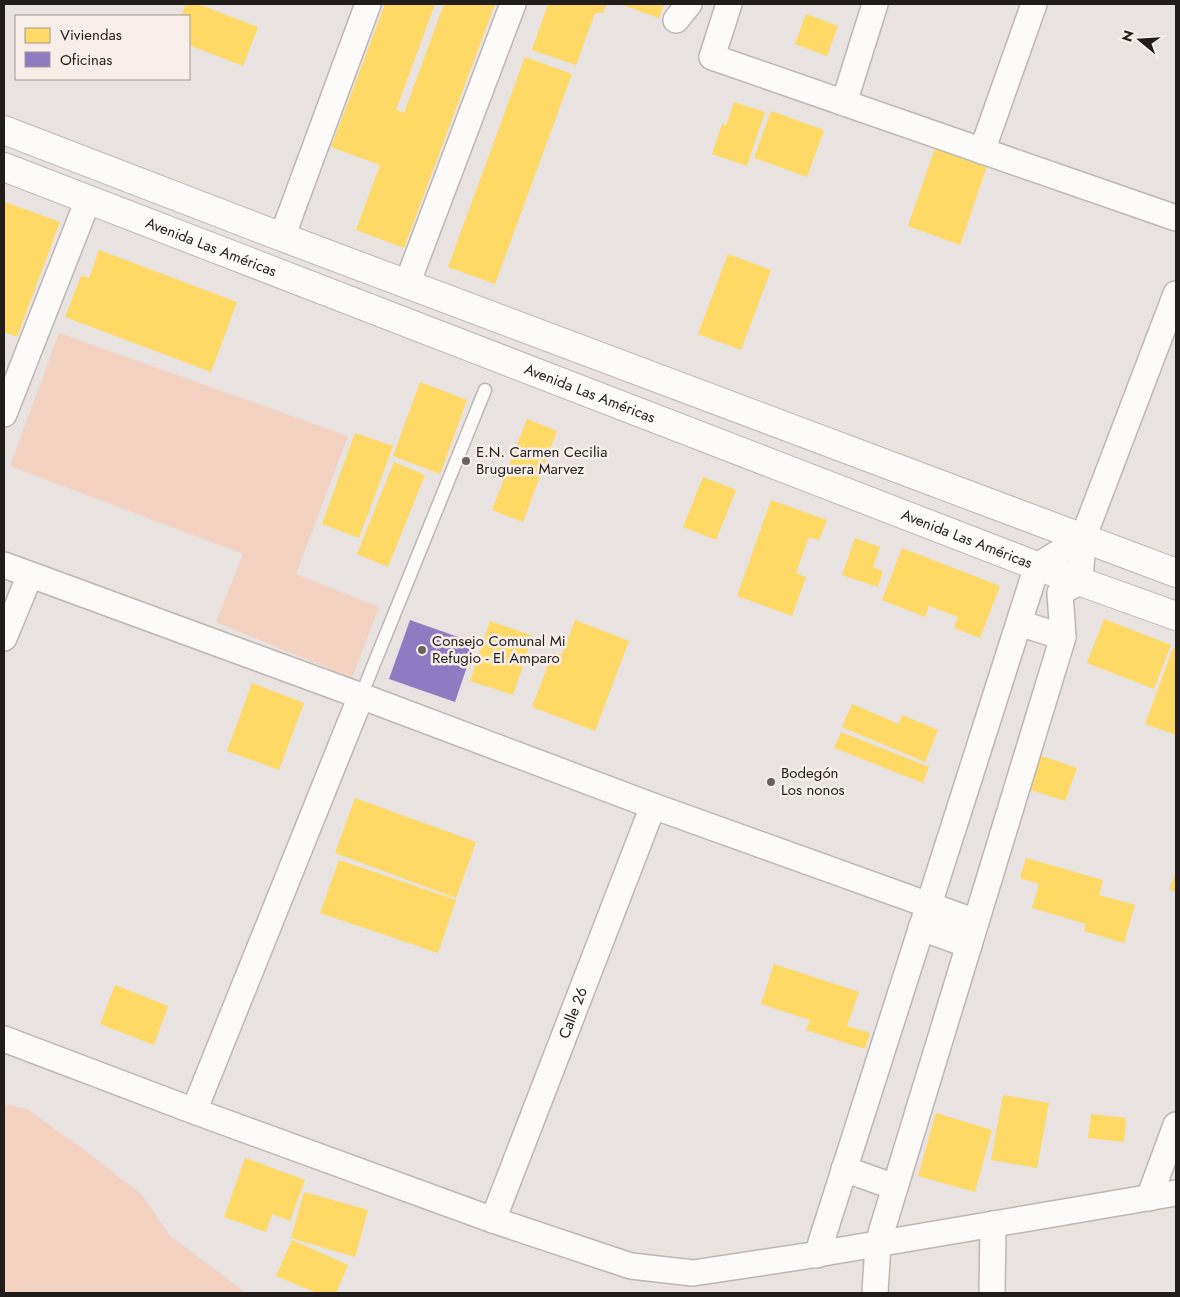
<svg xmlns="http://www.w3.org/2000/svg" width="1180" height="1297" viewBox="0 0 1180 1297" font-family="Jost,sans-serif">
<rect width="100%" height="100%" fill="#e8e2e0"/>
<g fill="#f3d2c1">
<path d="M 59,333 L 348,436 L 296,574 L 379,607 L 352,678 L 216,622 L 243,554 L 10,466 Z"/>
<path d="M 4,1104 L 27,1109 L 87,1152 L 142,1195 L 170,1236 L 246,1293 L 4,1293 Z"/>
</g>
<g fill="#ffd966">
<path d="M 186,4 L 198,4 L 258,27 L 243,66 L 189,45 L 189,16 L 181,16 Z"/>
<path d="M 385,4 L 435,4 L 396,110 L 404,113 L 444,4 L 495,4 L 404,248 L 356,230 L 380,165 L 331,147 Z"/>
<path d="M 548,4 L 607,4 L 603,13 L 595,13 L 576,65 L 532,50 Z"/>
<path d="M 620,4 L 664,4 L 659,18 Z"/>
<path d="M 806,14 L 838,26 L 827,56 L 795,44 Z"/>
<path d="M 525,57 L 572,74 L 495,284 L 448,267 Z"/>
<path d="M 734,102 L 765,112 L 747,166 L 712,154 L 722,124 L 726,126 Z"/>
<path d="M 771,111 L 824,130 L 807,177 L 754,158 Z"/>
<path d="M 935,148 L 987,166 L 960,245 L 908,226 Z"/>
<path d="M 5,202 L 60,222 L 17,337 L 4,332 L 4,206 Z"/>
<path d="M 99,250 L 237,302 L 211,372 L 65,317 L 81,276 L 89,278 Z"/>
<path d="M 728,254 L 771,270 L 741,350 L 698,334 Z"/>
<path d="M 420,382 L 467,400 L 440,474 L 393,456 Z"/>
<path d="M 527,419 L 557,431 L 523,522 L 492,510 Z"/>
<path d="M 355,433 L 393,446 L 359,538 L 322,524 Z"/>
<path d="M 394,462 L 425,475 L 388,567 L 357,554 Z"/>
<path d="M 703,477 L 736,490 L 716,540 L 683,527 Z"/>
<path d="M 771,500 L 827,520 L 819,540 L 809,537 L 796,573 L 806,577 L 792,616 L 737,596 Z"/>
<path d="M 855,538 L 880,547 L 873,567 L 883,571 L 878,587 L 842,575 Z"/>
<path d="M 902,548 L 1000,586 L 980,638 L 954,628 L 958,617 L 929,606 L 925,617 L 882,600 Z"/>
<path d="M 1104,619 L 1171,645 L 1154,689 L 1087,663 Z"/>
<path d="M 575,620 L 629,641 L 595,731 L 532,707 L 553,652 L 562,655 Z"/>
<path d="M 490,621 L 533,636 L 513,695 L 470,681 Z"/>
<path d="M 1173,648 L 1176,649 L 1176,735 L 1145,724 Z"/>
<path d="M 252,683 L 304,703 L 279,770 L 227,751 Z"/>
<path d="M 852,704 L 899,724 L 902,715 L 938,730 L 925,762 L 842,727 Z"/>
<path d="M 841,732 L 929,767 L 923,783 L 834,748 Z"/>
<path d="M 1039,755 L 1077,768 L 1065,801 L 1028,789 Z"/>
<path d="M 355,798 L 476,842 L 456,898 L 335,853 Z"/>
<path d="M 1026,858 L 1103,880 L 1099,895 L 1135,905 L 1124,943 L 1084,931 L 1086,924 L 1032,908 L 1039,884 L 1020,878 Z"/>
<path d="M 339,860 L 456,900 L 438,953 L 320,913 Z"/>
<path d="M 1176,872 L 1176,892 L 1169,889 Z"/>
<path d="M 774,964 L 859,992 L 847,1026 L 870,1033 L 865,1049 L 806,1030 L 810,1020 L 761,1004 Z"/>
<path d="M 115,985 L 168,1006 L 154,1045 L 100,1024 Z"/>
<path d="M 1003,1095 L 1049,1103 L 1037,1168 L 991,1160 Z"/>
<path d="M 936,1113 L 992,1130 L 975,1192 L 918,1176 Z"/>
<path d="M 1091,1114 L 1126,1118 L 1124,1142 L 1088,1138 Z"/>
<path d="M 245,1158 L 305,1180 L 290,1221 L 272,1214 L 266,1232 L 224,1217 Z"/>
<path d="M 304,1192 L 368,1210 L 355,1257 L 291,1238 Z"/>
<path d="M 292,1240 L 348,1265 L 336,1293 L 317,1293 L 276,1276 Z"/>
</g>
<path fill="#8e7cc3" d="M 410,620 L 475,643 L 455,702 L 389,679 Z"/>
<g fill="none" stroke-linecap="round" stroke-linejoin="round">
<defs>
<path id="service" d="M 361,696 L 485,390"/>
<g id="minor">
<path d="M 729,4 L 712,57 L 1176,218"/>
<path d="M 676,20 L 689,4"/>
<path d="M 844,103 L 875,4"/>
<path d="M 982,151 L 1034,4"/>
<path d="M 282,237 L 368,4"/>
<path d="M 407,284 L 513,4"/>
<path d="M 4,414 L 88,200"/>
<path d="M 4,565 L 361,696 L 653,806 L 976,922"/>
<path d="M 1019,623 L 1063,637"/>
<path d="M 4,638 L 30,575"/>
<path d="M 921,928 L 969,945"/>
<path d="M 4,1039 L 194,1111 L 493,1220 L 631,1266 L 693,1273 L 806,1256 L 1176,1193"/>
<path d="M 194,1111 L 361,696"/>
<path d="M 844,1169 L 895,1187"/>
<path d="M 1149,1198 L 1176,1125"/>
<path id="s1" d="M 493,1220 L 653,806"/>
<path d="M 817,1255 L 1037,566 L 1083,538 L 1176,294"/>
<path d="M 875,1293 L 878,1243 L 1063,637 L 1060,593 L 1080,581 L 1083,538"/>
<path d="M 992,1293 L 993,1224"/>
</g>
<g id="secondary">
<path d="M 4,130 L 282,237 L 1176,573"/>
<path id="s2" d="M 4,167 L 1037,566 L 1176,616"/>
</g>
</defs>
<use href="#service" stroke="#bbb7b5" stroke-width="15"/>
<use href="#minor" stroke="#bbb7b5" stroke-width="28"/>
<use href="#secondary" stroke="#bbb7b5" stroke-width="30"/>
<use href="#service" stroke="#fcfbfa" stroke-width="12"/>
<use href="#minor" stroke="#fcfbfa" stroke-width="25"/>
<use href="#secondary" stroke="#fcfbfa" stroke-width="28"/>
</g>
<g fill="#666260" stroke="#f8eee9" stroke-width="2">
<circle cx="466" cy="461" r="5"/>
<circle cx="422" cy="650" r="5"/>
<circle cx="771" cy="782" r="5"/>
</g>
<g text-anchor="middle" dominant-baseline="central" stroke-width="5" stroke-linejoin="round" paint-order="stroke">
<g font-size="15" fill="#201d1b" stroke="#f8eee9">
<text stroke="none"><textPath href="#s2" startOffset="222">Avenida Las Américas</textPath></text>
<text stroke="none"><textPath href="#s2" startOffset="628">Avenida Las Américas</textPath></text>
<text stroke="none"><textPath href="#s2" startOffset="1032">Avenida Las Américas</textPath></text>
<text stroke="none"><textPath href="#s1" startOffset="222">Calle 26</textPath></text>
</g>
<g font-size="15" fill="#201d1b" stroke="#f8eee9" text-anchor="start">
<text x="476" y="452">E.N. Carmen Cecilia<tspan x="476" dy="17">Bruguera Marvez</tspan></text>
<text x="432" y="641">Consejo Comunal Mi<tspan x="432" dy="17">Refugio - El Amparo</tspan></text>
<text x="781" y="773">Bodegón<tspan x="781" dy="17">Los nonos</tspan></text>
</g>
</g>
<rect width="1180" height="1297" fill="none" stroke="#201d1b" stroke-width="10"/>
<rect x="15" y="15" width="175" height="65" fill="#f8eee9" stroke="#a29a97"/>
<rect x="25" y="28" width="25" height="15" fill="#ffd966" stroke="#a29a97"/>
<text x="60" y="40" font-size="15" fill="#201d1b">Viviendas</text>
<rect x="25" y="52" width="25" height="15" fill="#8e7cc3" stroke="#a29a97"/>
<text x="60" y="65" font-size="15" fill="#201d1b">Oficinas</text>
<g transform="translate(1140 40) rotate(288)" stroke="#f8eee9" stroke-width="4" paint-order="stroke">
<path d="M0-4L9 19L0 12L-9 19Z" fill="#201d1b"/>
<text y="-8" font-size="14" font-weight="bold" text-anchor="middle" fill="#201d1b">N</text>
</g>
</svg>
